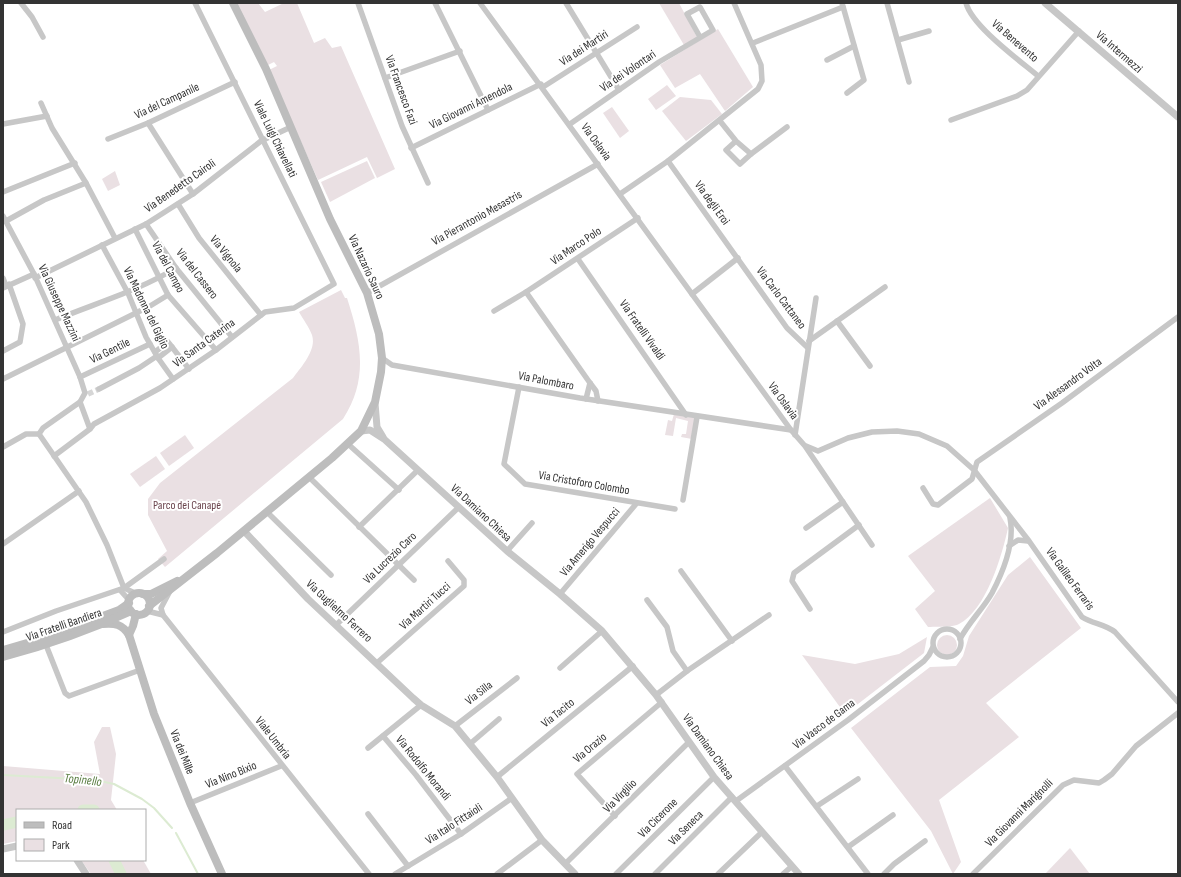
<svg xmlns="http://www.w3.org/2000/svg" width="1181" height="877" viewBox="0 0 1181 877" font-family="'Sofia Sans Condensed',sans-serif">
<rect width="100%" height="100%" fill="#fff"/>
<g fill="#eae0e3">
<path d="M 237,3 L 258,3 L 265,12 L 284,3 L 297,3 L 314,43 L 325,38 L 332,48 L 341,46 L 395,169 L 377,178 L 367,157 L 318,180 L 269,70 L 277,66 L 274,62 L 266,66 Z"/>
<path d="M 659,3 L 679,3 L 697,37 L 684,45 Z"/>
<path d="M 718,29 L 753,87 L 725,111 L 700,74 L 675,88 L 660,65 Z"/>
<path d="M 667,85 L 676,96 L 656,110 L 648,99 Z"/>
<path d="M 680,97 L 711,100 L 722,114 L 686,141 L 662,111 Z"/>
<path d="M 612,107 L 629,131 L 620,138 L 603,113 Z"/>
<path d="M 367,161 L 375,178 L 330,202 L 321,182 Z"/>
<path d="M 115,171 L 120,185 L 108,191 L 102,179 Z"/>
<path d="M 341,290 L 345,298 L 347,298 C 361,341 369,379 343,419 L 165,567 L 158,559 L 167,551 L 148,515 L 148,499 L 160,483 L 293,378 C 301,367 317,350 312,335 C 309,327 303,319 299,312 Z"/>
<path d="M 674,414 L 696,417 L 692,439 L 681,437 L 682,434 L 686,434 L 688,421 L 676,418 L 673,436 L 665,435 L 668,420 L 672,421 Z"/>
<path d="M 185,435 L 194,448 L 169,466 L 160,453 Z"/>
<path d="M 156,456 L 165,469 L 140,487 L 130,474 Z"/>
<path d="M 990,498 L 1008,528 C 1002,556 986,610 959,624 C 951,628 937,626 928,627 L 915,609 L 935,591 L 908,556 Z"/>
<path d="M 1030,557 L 1081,628 L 986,703 L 1019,737 L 939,800 L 961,862 L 953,874 L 931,831 L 851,728 L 930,667 L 956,666 L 963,656 L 969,636 L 1008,575 Z"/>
<circle cx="947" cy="645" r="10"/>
<path d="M 927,637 L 924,653 L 845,714 L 802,655 L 855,664 L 899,654 Z"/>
<path d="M 102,727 L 110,727 L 116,754 L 111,800 L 117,810 L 17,810 L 17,841 L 3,844 L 3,766 L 100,774 L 94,742 Z"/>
<path d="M 1070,848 L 1090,874 L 1045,874 Z"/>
<path d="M 81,860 L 143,860 L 151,874 L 91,874 Z"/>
</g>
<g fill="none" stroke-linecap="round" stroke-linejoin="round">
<g stroke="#dcebd2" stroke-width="2">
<path d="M 3,775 L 95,780 L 114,784 L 142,799 L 154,808 L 172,828"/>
<path d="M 176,833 L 198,874"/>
</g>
<g stroke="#dcebd2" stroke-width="11">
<path d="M 83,810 L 94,810"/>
<path d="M 3,825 L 17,822"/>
<path d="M 114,860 L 121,874"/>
</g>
<path stroke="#d6d6d6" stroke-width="5.5" stroke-dasharray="5.5 3" stroke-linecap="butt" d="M 88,394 L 99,389"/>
<g stroke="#c7c7c7" stroke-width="5.5">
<path d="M 21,3 L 32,17 L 43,37"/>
<path d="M 358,3 L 402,126 L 428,183"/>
<path d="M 435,3 L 488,110"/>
<path d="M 480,3 L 791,430 L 805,446 L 872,545"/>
<path d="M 566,3 L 619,90"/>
<path d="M 842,3 L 864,80 L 847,93"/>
<path d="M 887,3 L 909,82"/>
<path d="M 966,3 C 972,26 1019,60 1038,76"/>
<path d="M 898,40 L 929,31"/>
<path d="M 753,43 L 843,7"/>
<path d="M 827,60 L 854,46"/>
<path d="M 385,78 L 460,51"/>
<path d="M 543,87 L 637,27"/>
<path d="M 41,103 L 52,128 L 86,183 L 115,238"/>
<path d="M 951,120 L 1017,96 L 1027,90 L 1079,31"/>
<path d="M 720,121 L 736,141 L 751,154 L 740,164 L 726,150 L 736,141"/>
<path d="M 148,123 L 193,194"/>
<path d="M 3,124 L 47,116"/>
<path d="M 570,124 L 659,62 L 713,30 L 700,7 L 687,14 L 700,37"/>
<path d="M 108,139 L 148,123 L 235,82"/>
<path d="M 411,148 L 541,84"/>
<path d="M 751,154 L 787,127"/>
<path d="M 668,161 L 787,328 L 808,348"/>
<path d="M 3,192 L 75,163"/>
<path d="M 620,194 L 668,161 L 758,89 L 762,81 L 761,65 L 734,3"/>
<path d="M 178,204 L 199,238 L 261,315"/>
<path d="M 3,216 L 34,274 L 80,377 L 85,393 L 80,402"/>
<path d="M 6,221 L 44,200 L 86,183"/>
<path d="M 146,224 L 176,268 L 232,337"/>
<path d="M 135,229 L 168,295 L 216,350"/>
<path d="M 102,245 L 128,293 L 146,337 L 158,358 L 173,379"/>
<path d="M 578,259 L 686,415"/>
<path d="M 3,278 L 6,286"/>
<path d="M 35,278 L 146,224 L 193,194 L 261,141 L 291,127"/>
<path d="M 3,288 L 34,274"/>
<path d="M 367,293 L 598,164"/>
<path d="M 692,294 L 738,258"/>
<path d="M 494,311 L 526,292"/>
<path d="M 55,320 C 96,303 138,291 176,268"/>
<path d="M 837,321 L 870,366"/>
<path d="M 809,341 L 885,287"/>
<path d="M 172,347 L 189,369"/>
<path d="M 3,351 L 20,342 L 23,324 L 9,284"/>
<path d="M 155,352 L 168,342 L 172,347 L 158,358"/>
<path d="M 382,358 L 392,365 L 580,398 L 791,430"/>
<path d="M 80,377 L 150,344"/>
<path d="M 3,379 L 150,306 L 168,295"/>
<path d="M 519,387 L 504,464 L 525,484 L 675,509"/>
<path d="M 99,389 L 139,368 L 157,356"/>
<path d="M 586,399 L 590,383"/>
<path d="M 598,401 L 596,391 L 590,383 L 526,292 L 638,218"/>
<path d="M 90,429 L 80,402 L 43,428 L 39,434 L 86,502 L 107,545 L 124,588 L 137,594"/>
<path d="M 795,435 L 816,298"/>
<path d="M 348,444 L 399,490"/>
<path d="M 806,446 L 818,451 L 848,438 L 872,432 L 897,431 L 919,434 L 947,446 L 974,470 L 1029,541 L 1082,617 C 1093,624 1105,624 1115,632 L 1178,702"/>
<path d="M 3,447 L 26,434 L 39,434"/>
<path d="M 54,456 L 90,429 L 94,424 L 160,388 L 216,350 L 265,312 L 294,308 L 334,284 L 195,3"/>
<path d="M 309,477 L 414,580"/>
<path d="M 923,488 L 933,504 L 938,505 L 972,479 L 977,462 L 1062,403 L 1178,317"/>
<path d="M 683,500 L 697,417"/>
<path d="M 267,512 L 331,575"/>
<path d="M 359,527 L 418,470"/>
<path d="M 806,528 L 843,502"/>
<path d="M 3,544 L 79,491"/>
<path d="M 1009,546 L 1018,540 L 1028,541"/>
<path d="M 507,551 L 532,523"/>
<path d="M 681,571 L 732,641"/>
<path d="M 120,590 L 129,600"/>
<path d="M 170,591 L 161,608 L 163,615 L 369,874"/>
<path d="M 560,594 L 636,504"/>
<path d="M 647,600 L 667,627 L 673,651 L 687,671"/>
<path d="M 810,609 L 792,581 L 794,573 L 859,525"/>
<path d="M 147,611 L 163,615"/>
<path d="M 336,625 L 459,507"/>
<circle cx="947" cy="643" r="14"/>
<path d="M 3,632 L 56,611 L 124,588 L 164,559"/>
<path d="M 960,639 C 969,622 983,609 992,593 C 1003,572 1015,542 1010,518"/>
<path d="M 46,645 L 65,693 L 69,696 L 140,670"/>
<path d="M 378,662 L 464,586 L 464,580 L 448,561"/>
<path d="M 560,668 L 602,631"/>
<path d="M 656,695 L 687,671 L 769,615"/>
<path d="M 455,726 L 517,678"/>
<path d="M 383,736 L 416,775 L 461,834"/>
<path d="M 471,743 L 499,719"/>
<path d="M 368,748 L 421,705"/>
<path d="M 785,766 L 868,874"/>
<path d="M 497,777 L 633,666"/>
<path d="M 736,801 L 848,720 L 924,661 L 929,655 L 933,647"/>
<path d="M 190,803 L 281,766"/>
<path d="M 817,806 L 858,779"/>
<path d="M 368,814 L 408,866"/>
<path d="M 615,816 L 577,774 L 662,702"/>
<path d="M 848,847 L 893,815"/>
<path d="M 565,864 L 689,742"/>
<path d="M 395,874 L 461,834 L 512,798"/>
<path d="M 497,874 L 542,840"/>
<path d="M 616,874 L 714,777"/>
<path d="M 655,874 L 732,797"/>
<path d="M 718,874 L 762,832"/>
<path d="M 783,874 L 792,866"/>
<path d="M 884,874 L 894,864 L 925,841"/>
<path d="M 973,874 L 1063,785 L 1074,780 L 1099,783 L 1104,780 L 1112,774 L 1136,746 L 1178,713"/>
</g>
<g stroke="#c7c7c7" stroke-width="7">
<path d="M 1045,3 L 1178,117"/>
<path d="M 375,403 L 377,427 L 383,437"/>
<path d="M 361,431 L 370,430 L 384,439 L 507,551 L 560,594 L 602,631 L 656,695 L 714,777 L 799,874"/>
<path d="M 244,531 L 308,599 L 413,698 L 421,705 L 455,726 L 497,777 L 542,840 L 575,874"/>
<path d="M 3,849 L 17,846"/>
<path d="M 77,860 L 86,874"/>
</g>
<g stroke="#bdbdbd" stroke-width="8">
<circle cx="139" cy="604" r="11"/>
<path d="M 143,594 L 151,594 L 177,581"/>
<path d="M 149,606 L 217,553 L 332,458 L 361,431 L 375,402 L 381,372 L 382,358 L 379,334 L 367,293 L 330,219 L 266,69 L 233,3"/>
<path d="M 103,624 C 115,623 122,624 129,635 L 154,714 L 190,803 L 222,874"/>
<path d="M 129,635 L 133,626 L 136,614"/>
<path d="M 3,650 L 44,638 L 119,610 L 129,603"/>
<path d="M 3,657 C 47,645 90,630 131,611"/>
</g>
</g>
<g text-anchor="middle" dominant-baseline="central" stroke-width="4" stroke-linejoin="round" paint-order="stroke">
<g font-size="12" fill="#333" stroke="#fff">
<text transform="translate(1015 41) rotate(41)">Via Benevento</text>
<text transform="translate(584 48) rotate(-33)">Via dei Martiri</text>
<text transform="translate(1119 52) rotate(41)">Via Intermezzi</text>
<text transform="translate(628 71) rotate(-34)">Via dei Volontari</text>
<text transform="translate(401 90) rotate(70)">Via Francesco Fazi</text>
<text transform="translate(167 101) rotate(-25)">Via del Campanile</text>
<text transform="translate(471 106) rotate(-26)">Via Giovanni Amendola</text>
<text transform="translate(275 139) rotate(64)">Viale Luigi Chiavellati</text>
<text transform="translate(596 142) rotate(54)">Via Oslavia</text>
<text transform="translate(180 186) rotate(-35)">Via Benedetto Cairoli</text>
<text transform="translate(712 203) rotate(54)">Via degli Eroi</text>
<text transform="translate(477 218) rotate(-29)">Via Pierantonio Mesastris</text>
<text transform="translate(576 246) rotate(-34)">Via Marco Polo</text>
<text transform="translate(226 254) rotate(51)">Via Vignola</text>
<text transform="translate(168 267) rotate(62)">Via del Campo</text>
<text transform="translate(366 267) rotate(65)">Via Nazario Sauro</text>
<text transform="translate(197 274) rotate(52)">Via del Cassero</text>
<text transform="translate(781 298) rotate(53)">Via Carlo Cattaneo</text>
<text transform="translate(59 303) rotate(65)">Via Giuseppe Mazzini</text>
<text transform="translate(146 308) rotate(64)">Via Madonna del Giglio</text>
<text transform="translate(642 330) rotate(55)">Via Fratelli Vivaldi</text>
<text transform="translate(204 343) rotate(-36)">Via Santa Caterina</text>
<text transform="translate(110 351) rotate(-26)">Via Gentile</text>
<text transform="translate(546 381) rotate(11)">Via Palombaro</text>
<text transform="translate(1068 384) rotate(-36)">Via Alessandro Volta</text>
<text transform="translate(783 401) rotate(54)">Via Oslavia</text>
<text transform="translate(584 483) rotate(10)">Via Cristoforo Colombo</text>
<text transform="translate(481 513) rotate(43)">Via Damiano Chiesa</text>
<text transform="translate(590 542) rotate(-50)">Via Amerigo Vespucci</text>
<text transform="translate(390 558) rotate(-44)">Via Lucrezio Caro</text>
<text transform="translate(1070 579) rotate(54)">Via Galileo Ferraris</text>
<text transform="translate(425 606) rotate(-42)">Via Martiri Tucci</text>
<text transform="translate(339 611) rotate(43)">Via Guglielmo Ferrero</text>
<text transform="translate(64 625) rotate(-19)">Via Fratelli Bandiera</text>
<text transform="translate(479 693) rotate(-38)">Via Silla</text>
<text transform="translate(558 713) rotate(-39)">Via Tacito</text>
<text transform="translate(824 724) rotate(-37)">Via Vasco de Gama</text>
<text transform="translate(273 738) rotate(52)">Viale Umbria</text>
<text transform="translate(708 747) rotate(54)">Via Damiano Chiesa</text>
<text transform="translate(590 748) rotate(-40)">Via Orazio</text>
<text transform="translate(182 752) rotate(68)">Via dei Mille</text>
<text transform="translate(423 768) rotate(51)">Via Rodolfo Morandi</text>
<text transform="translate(231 775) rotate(-22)">Via Nino Bixio</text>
<text transform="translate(620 796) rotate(-45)">Via Virgilio</text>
<text transform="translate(1019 813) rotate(-45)">Via Giovanni Marignolli</text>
<text transform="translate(658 818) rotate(-45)">Via Cicerone</text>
<text transform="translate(454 824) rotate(-33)">Via Italo Fittaioli</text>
<text transform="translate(686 828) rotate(-45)">Via Seneca</text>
</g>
<g font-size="12" fill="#6b444d" stroke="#fff">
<text x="187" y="505">Parco dei Canapé</text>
</g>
<g font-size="13" font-style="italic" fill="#577b3f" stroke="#fff">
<text transform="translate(83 780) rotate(6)">Topinello</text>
</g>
</g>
<rect width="1181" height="877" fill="none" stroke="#333333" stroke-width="8"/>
<rect x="16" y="809" width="130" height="52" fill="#ffffff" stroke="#adadad"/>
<rect x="24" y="822" width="20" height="6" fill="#bdbdbd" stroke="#adadad"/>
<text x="52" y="829" font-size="12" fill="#333333">Road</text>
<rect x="24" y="839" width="20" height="12" fill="#eae0e3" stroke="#adadad"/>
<text x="52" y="849" font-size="12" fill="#333333">Park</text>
</svg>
